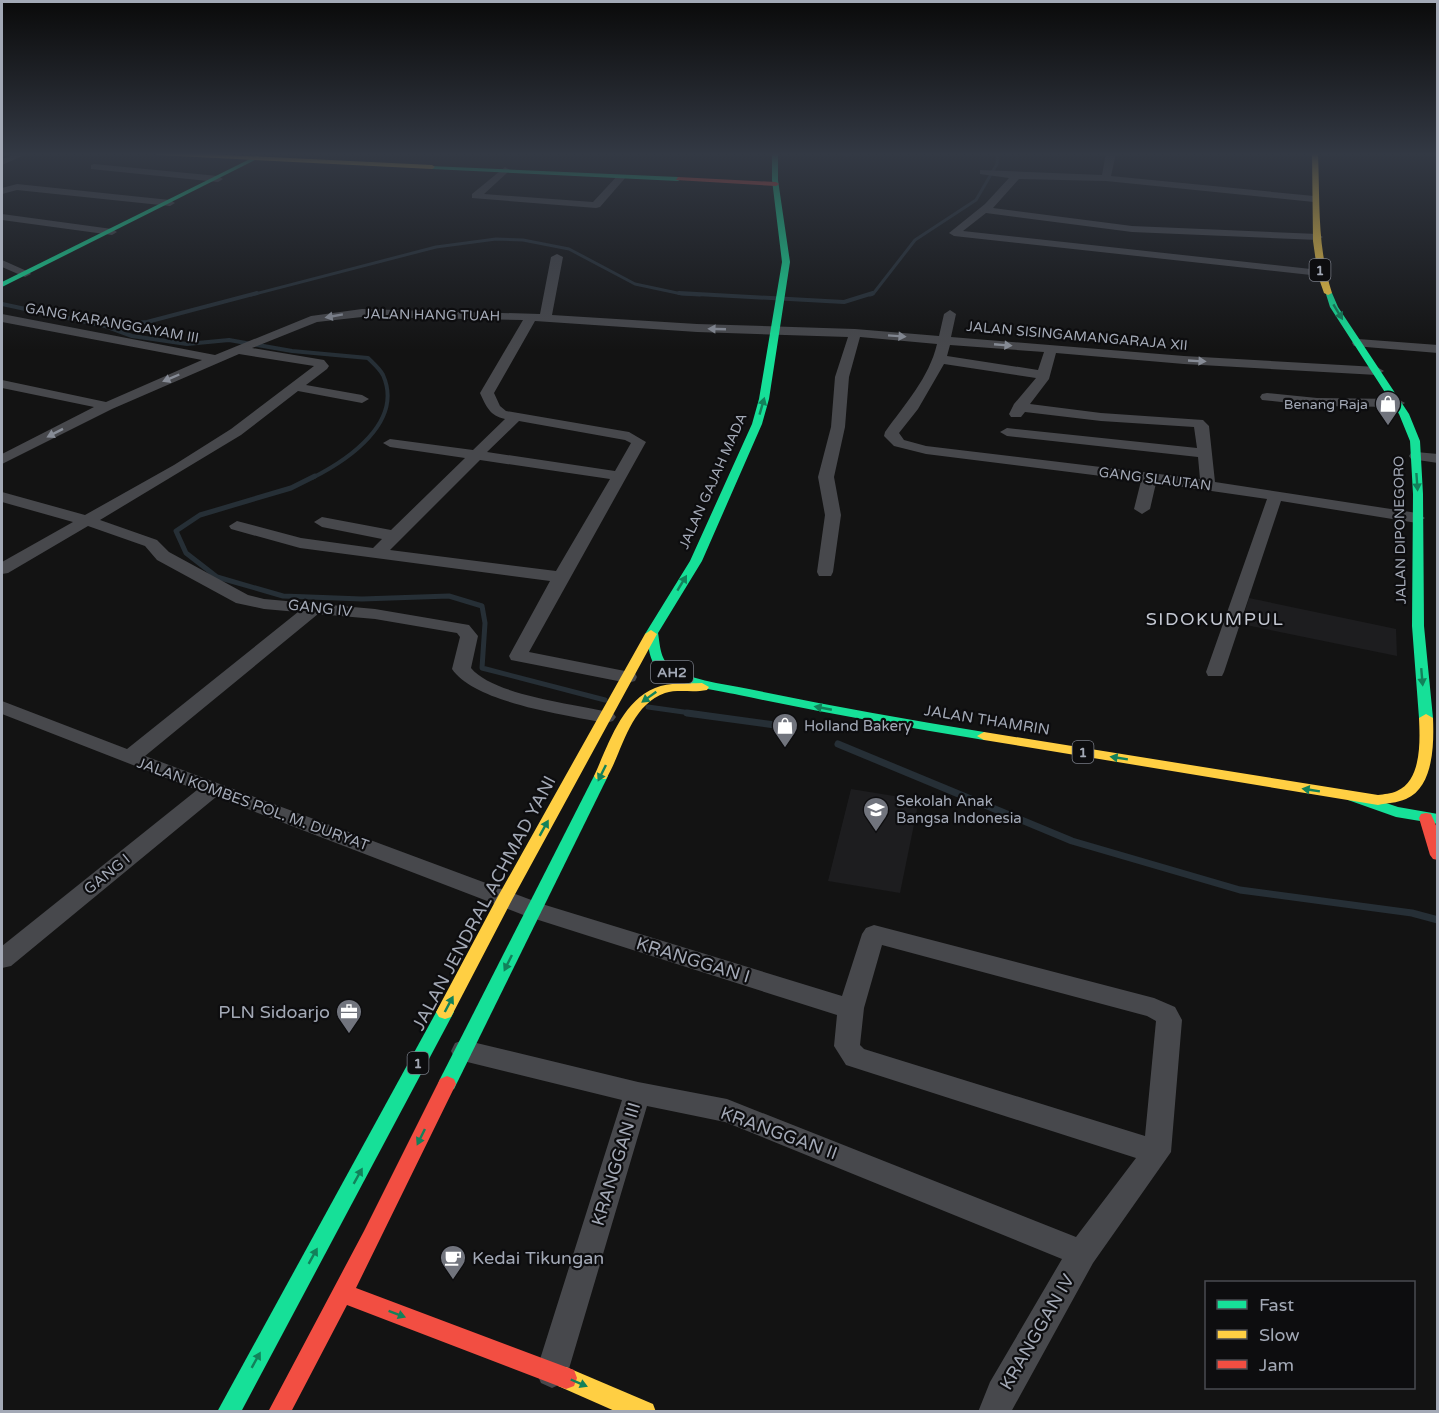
<svg xmlns="http://www.w3.org/2000/svg" width="1439" height="1413" viewBox="0 0 1439 1413" font-family="'Varela Round',sans-serif">
<rect width="100%" height="100%" fill="#131313"/>
<g fill="#1d1d1f">
<path d="M 1249,598 L 1396,629 L 1397,656 L 1241,624 Z"/>
<path d="M 851,789 L 919,800 L 900,893 L 828,881 Z"/>
</g>
<g fill="none" stroke-linecap="round" stroke-linejoin="round">
<g stroke="#262f36" stroke-width="3">
<path d="M 251,295 L 436,247 L 496,239 L 523,240 L 569,249 L 635,284 L 682,294 L 700,295"/>
<path d="M 870,295 L 873,294 L 915,240 L 976,200 L 997,164 L 998,153"/>
</g>
<g stroke="#262f36" stroke-width="4">
<path d="M 679,293 L 844,302 L 873,293"/>
<path d="M 2,304 L 105,326 L 147,322 L 257,293"/>
<path d="M 105,326 L 132,336 L 187,344 L 229,340 L 292,351 L 368,358 C 373,363 380,369 383,375 C 404,422 348,460 312,478"/>
</g>
<g stroke="#262f36" stroke-width="5">
<path d="M 315,476 L 291,488 L 200,515 L 176,531 L 186,553 L 217,577 L 283,596 L 362,599 L 449,596 L 482,606 L 485,623 L 482,668 L 605,700"/>
<path d="M 648,707 L 698,714"/>
</g>
<g stroke="#262f36" stroke-width="7">
<path d="M 687,713 L 775,725"/>
<path d="M 838,744 L 1072,841 L 1240,890 L 1412,913 L 1438,920"/>
</g>
<g fill="#47484c" fill-rule="evenodd">
<path d="M 17,153 L 29,153 L 2,165 L 2,159 Z"/>
<path d="M 843,153 L 854,153 L 847,157 L 844,156 Z"/>
<path d="M 1106,153 L 1116,153 L 1111,176 L 1314,196 L 1319,199 L 1314,202 L 1106,181 L 1019,179 L 993,208 L 1132,226 L 1318,234 L 1323,237 L 1318,240 L 1132,232 L 986,213 L 963,231 L 1320,270 L 1326,273 L 1320,276 L 954,236 L 949,233 L 985,204 L 1009,178 L 980,174 L 980,170 L 1102,175 Z"/>
<path d="M 94,164 L 218,176 L 223,179 L 218,182 L 91,169 L 91,165 Z"/>
<path d="M 505,167 L 510,170 L 508,172 L 484,194 L 593,202 L 618,175 L 626,177 L 600,207 L 596,208 L 472,198 L 472,194 Z"/>
<path d="M 17,184 L 170,200 L 175,203 L 170,206 L 17,190 L 2,194 L 2,188 Z"/>
<path d="M 2,214 L 112,229 L 117,232 L 112,235 L 2,220 Z"/>
<path d="M 557,254 L 563,257 L 552,315 L 697,324 L 855,329 L 939,336 L 944,314 L 950,310 L 956,314 L 951,337 L 1184,356 L 1377,367 L 1384,371 L 1377,375 L 1184,364 L 1056,353 L 1049,379 L 1030,404 L 1101,413 L 1203,420 L 1209,426 L 1215,482 L 1417,513 L 1425,518 L 1417,523 L 1281,501 L 1224,672 L 1222,676 L 1208,676 L 1206,672 L 1267,499 L 1156,483 L 1150,509 L 1142,514 L 1134,509 L 1141,481 L 926,454 L 894,446 L 884,436 L 885,432 C 905,404 929,378 937,344 L 860,337 L 849,377 L 845,427 L 834,477 L 841,515 L 833,572 L 831,576 L 819,576 L 817,572 L 825,515 L 818,477 L 831,427 L 835,377 L 848,337 L 697,332 L 535,321 L 494,393 L 500,406 L 506,411 L 629,432 L 646,442 L 529,652 L 635,673 L 637,677 L 635,681 L 628,683 L 511,660 L 509,656 L 550,581 L 300,548 L 231,529 L 229,526 L 237,521 L 301,538 L 373,548 L 382,539 L 322,527 L 314,522 L 322,517 L 391,530 L 465,458 L 390,447 L 383,443 L 390,439 L 473,450 L 505,419 C 490,416 486,406 480,393 L 523,320 L 362,317 L 317,322 L 252,348 L 324,360 L 329,366 L 327,369 L 306,385 L 362,395 L 369,399 L 362,403 L 298,391 L 241,435 L 100,520 L 157,540 L 169,552 L 248,595 L 264,599 L 375,609 L 469,625 L 478,636 L 471,668 C 494,696 577,704 613,713 L 616,717 L 613,721 L 606,723 C 566,715 475,703 452,669 L 460,637 L 457,633 L 375,619 L 318,614 L 145,756 L 542,904 L 842,996 L 862,934 L 866,928 L 874,925 L 1154,998 L 1175,1007 L 1182,1020 L 1171,1152 L 1093,1263 L 1011,1412 L 978,1412 L 990,1382 L 1062,1259 L 725,1122 L 647,1106 L 568,1372 L 563,1383 L 552,1388 L 541,1383 L 536,1372 L 622,1100 L 455,1059 L 451,1051 L 455,1043 L 464,1040 L 638,1082 L 727,1099 L 1076,1237 L 1136,1158 L 846,1065 L 834,1046 L 837,1015 L 526,916 L 216,797 L 11,966 L 2,968 L 2,946 L 197,790 L 2,714 L 2,701 L 127,749 L 298,612 L 264,609 L 236,603 L 157,560 L 145,546 L 88,526 L 8,573 L 2,574 L 2,562 L 73,522 L 2,502 L 2,492 L 85,515 L 174,465 L 231,429 L 314,366 L 239,354 L 112,409 L 2,464 L 2,454 L 94,407 L 2,388 L 2,380 L 106,402 L 202,360 L 2,322 L 2,314 L 215,355 L 311,316 L 362,309 L 540,314 L 551,257 ZM 950,345 L 1044,352 L 1038,370 L 947,356 ZM 944,364 L 1036,378 L 1014,404 L 1009,414 L 1011,417 L 1021,417 L 1025,412 L 1101,421 L 1194,427 L 1197,448 L 1007,428 L 1000,432 L 1007,436 L 1198,457 L 1200,479 L 926,446 L 904,440 L 899,433 L 918,409 ZM 519,421 L 625,440 L 631,443 L 615,471 L 487,452 ZM 480,460 L 610,479 L 556,571 L 390,550 ZM 882,945 L 1147,1016 L 1156,1021 L 1145,1136 L 864,1049 L 860,1045 L 864,1008 Z"/>
<path d="M 2,260 L 29,272 L 31,274 L 25,277 L 2,267 Z"/>
<path d="M 1358,339 L 1438,345 L 1438,353 L 1354,346 L 1352,343 L 1354,340 Z"/>
<path d="M 1267,393 L 1317,398 L 1398,399 L 1405,403 L 1398,407 L 1317,406 L 1262,400 L 1260,397 L 1262,394 Z"/>
<path d="M 1416,452 L 1438,454 L 1438,463 L 1411,459 L 1409,456 L 1411,453 Z"/>
</g>
<g fill="#16e098" fill-rule="evenodd">
<path d="M 772,153 L 778,153 L 778,180 L 790,262 L 769,399 L 762,424 L 702,561 L 658,633 C 660,644 660,659 670,666 C 692,682 728,684 754,690 C 830,706 907,719 984,732 L 991,736 L 989,739 L 984,740 C 902,727 820,712 739,695 C 717,690 678,686 660,671 C 648,661 650,647 645,634 L 690,561 L 752,424 L 759,399 L 782,262 L 772,180 Z"/>
<path d="M 256,156 L 261,157 L 2,287 L 2,282 Z"/>
<path d="M 430,166 L 678,177 L 681,179 L 678,181 L 432,169 Z"/>
<path d="M 1325,291 L 1332,293 L 1338,307 L 1409,414 L 1420,441 L 1423,494 L 1424,626 L 1433,718 L 1426,722 L 1419,718 L 1412,626 L 1413,494 L 1410,441 L 1399,414 L 1330,307 Z"/>
<path d="M 601,771 L 608,776 L 454,1089 L 447,1092 L 440,1089 L 438,1084 L 440,1079 L 594,776 Z"/>
<path d="M 1353,792 L 1398,807 L 1438,814 L 1438,824 L 1396,817 L 1348,800 L 1346,797 L 1348,794 Z"/>
<path d="M 445,1005 L 451,1007 L 454,1012 L 241,1412 L 217,1412 L 439,1007 Z"/>
</g>
<g fill="#ffcf43" fill-rule="evenodd">
<path d="M 154,153 L 186,153 L 432,165 L 435,167 L 432,169 L 157,155 Z"/>
<path d="M 1312,153 L 1318,153 C 1320,201 1317,247 1332,293 L 1328,295 L 1324,293 L 1318,276 L 1313,241 Z"/>
<path d="M 651,630 L 657,634 L 513,898 L 451,1017 L 445,1019 L 439,1017 L 436,1012 L 497,898 L 645,634 Z"/>
<path d="M 702,683 L 709,687 L 707,690 C 693,693 678,689 665,693 C 629,706 623,751 606,779 L 596,779 L 594,776 C 608,746 621,702 655,688 C 670,682 686,684 702,683 Z"/>
<path d="M 1426,714 L 1433,718 C 1434,743 1434,787 1406,799 C 1397,803 1387,803 1378,805 L 984,740 L 977,736 L 984,732 L 1378,795 C 1384,794 1391,794 1397,791 C 1422,780 1420,740 1419,718 Z"/>
<path d="M 566,1367 L 653,1404 L 656,1412 L 617,1412 L 558,1386 L 555,1378 L 558,1370 Z"/>
</g>
<g fill="#f24e42" fill-rule="evenodd">
<path d="M 678,177 L 776,182 L 779,184 L 776,186 L 676,180 Z"/>
<path d="M 1426,813 L 1431,814 L 1438,830 L 1438,860 L 1433,859 L 1430,855 L 1419,818 L 1421,814 Z"/>
<path d="M 447,1076 L 454,1079 L 456,1084 L 356,1288 L 574,1370 L 577,1378 L 574,1386 L 566,1389 L 347,1305 L 291,1412 L 268,1412 L 364,1231 L 440,1079 Z"/>
</g>
</g>
<defs><path id="oneway-solid" d="M-6-.8H1V-3.2L6.5 0L1 3.2V.8H-6Z" transform="scale(1.5)"/></defs>
<g fill="#12815a">
<use href="#oneway-solid" transform="translate(1338 312) rotate(59)"/>
<use href="#oneway-solid" transform="translate(762 406) rotate(-74)"/>
<use href="#oneway-solid" transform="translate(1417 482) rotate(86)"/>
<use href="#oneway-solid" transform="translate(682 583) rotate(-59)"/>
<use href="#oneway-solid" transform="translate(1422 677) rotate(85)"/>
<use href="#oneway-solid" transform="translate(649 697) rotate(144)"/>
<use href="#oneway-solid" transform="translate(823 708) rotate(-169)"/>
<use href="#oneway-solid" transform="translate(1119 758) rotate(-171)"/>
<use href="#oneway-solid" transform="translate(602 773) rotate(116)"/>
<use href="#oneway-solid" transform="translate(1311 790) rotate(-171)"/>
<use href="#oneway-solid" transform="translate(544 828) rotate(-61)"/>
<use href="#oneway-solid" transform="translate(508 963) rotate(116)"/>
<use href="#oneway-solid" transform="translate(449 1004) rotate(-62)"/>
<use href="#oneway-solid" transform="translate(421 1137) rotate(116)"/>
<use href="#oneway-solid" transform="translate(358 1176) rotate(-61)"/>
<use href="#oneway-solid" transform="translate(313 1256) rotate(-61)"/>
<use href="#oneway-solid" transform="translate(397 1314) rotate(21)"/>
<use href="#oneway-solid" transform="translate(256 1360) rotate(-61)"/>
<use href="#oneway-solid" transform="translate(579 1383) rotate(23)"/>
</g>
<g fill="#878c96">
<use href="#oneway-solid" transform="translate(334 316) rotate(170)"/>
<use href="#oneway-solid" transform="translate(717 329) rotate(-178)"/>
<use href="#oneway-solid" transform="translate(897 336) rotate(4)"/>
<use href="#oneway-solid" transform="translate(1003 345) rotate(5)"/>
<use href="#oneway-solid" transform="translate(1197 361) rotate(3)"/>
<use href="#oneway-solid" transform="translate(171 378) rotate(157)"/>
<use href="#oneway-solid" transform="translate(55 433) rotate(153)"/>
</g>
<linearGradient id="sky" x2="0" y2="1"><stop stop-color="#0a0a0a"/><stop offset="0.44" stop-color="#333944"/><stop offset="1" stop-color="#333944" stop-opacity="0"/></linearGradient>
<rect width="1439" height="350" fill="url(#sky)"/>
<defs>
<symbol id="shop-pin" viewBox="-11 -11 22 30"><path d="M0 17L-7.5 6A9.5 9.5 0 1 1 7.5 6Z" fill="#71747d" stroke="#0d0d0f"/><path d="M-5-2.5h2.3a2.7 3.5 0 0 1 5.4 0H5L5.5 6h-11ZM-1.5-2.5h3a1.5 2.3 0 0 0-3 0Z" fill="#fff"/></symbol>
<symbol id="school-pin" viewBox="-11 -11 22 30"><path d="M0 17L-7.5 6A9.5 9.5 0 1 1 7.5 6Z" fill="#71747d" stroke="#0d0d0f"/><path d="M0-5L7-2L0 1L-7-2ZM-4 1L0 2.5L4 1V4Q0 6-4 4Z" fill="#fff"/></symbol>
<symbol id="office-pin" viewBox="-11 -11 22 30"><path d="M0 17L-7.5 6A9.5 9.5 0 1 1 7.5 6Z" fill="#71747d" stroke="#0d0d0f"/><path d="M-6-3h4V-5.5h4V-3h4V5H-6ZM-1-4.5V-3h2v-1.5ZM-6 0V1H6V0Z" fill="#fff"/></symbol>
<symbol id="cafe-pin" viewBox="-11 -11 22 30"><path d="M0 17L-7.5 6A9.5 9.5 0 1 1 7.5 6Z" fill="#71747d" stroke="#0d0d0f"/><path d="M-5.5-4.5H6V0H3Q3 3.5 0 3.5H-2.5Q-5.5 3.5-5.5 0ZM3-3.2v2h1.7v-2ZM-6 4.5H4V6H-6Z" fill="#fff"/></symbol>
</defs>
<g fill-rule="evenodd">
<use href="#shop-pin" x="1373" y="389" width="30" height="40"/>
<use href="#shop-pin" x="770" y="711" width="30" height="40"/>
<use href="#school-pin" x="861" y="795" width="30" height="40"/>
<use href="#office-pin" x="334" y="997" width="30" height="40"/>
<use href="#cafe-pin" x="438" y="1243" width="30" height="40"/>
</g>
<g text-anchor="middle" dominant-baseline="central" stroke-width="4.5" stroke-linejoin="round" paint-order="stroke">
<g fill="#0d0d0f" stroke="#767a84" stroke-width="1.5">
<rect x="1309.5" y="259" width="21" height="22" rx="4.5"/>
<rect x="651" y="661" width="42" height="22" rx="4.5"/>
<rect x="1072.5" y="741" width="21" height="22" rx="4.5"/>
<rect x="407.5" y="1052" width="21" height="22" rx="4.5"/>
</g>
<g font-size="14" font-weight="bold" fill="#a3a9b6">
<text x="1320" y="270">1</text>
<text x="672" y="672">AH2</text>
<text x="1083" y="752">1</text>
<text x="418" y="1063">1</text>
</g>
<g font-size="14" fill="#a3a9b6" stroke="#0d0d0f">
<text transform="translate(432 315) rotate(1)">JALAN HANG TUAH</text>
<text transform="translate(112 323) rotate(10)">GANG KARANGGAYAM III</text>
<text transform="translate(1077 336) rotate(5)">JALAN SISINGAMANGARAJA XII</text>
<text transform="translate(1155 479) rotate(7)">GANG SLAUTAN</text>
<text transform="translate(713 481) rotate(-66)">JALAN GAJAH MADA</text>
<text transform="translate(1400 530) rotate(-91)">JALAN DIPONEGORO</text>
</g>
<g font-size="14" fill="#a3a9b6" stroke="#0d0d0f" text-anchor="end">
<text x="1368" y="404">Benang Raja</text>
</g>
<g font-size="15" fill="#a3a9b6" stroke="#0d0d0f">
<text transform="translate(320 608) rotate(6)">GANG IV</text>
<text transform="translate(987 720) rotate(9)">JALAN THAMRIN</text>
<text transform="translate(253 804) rotate(20)">JALAN KOMBES POL. M. DURYAT</text>
<text transform="translate(107 874) rotate(-39)">GANG I</text>
</g>
<g font-size="15" fill="#a3a9b6" stroke="#0d0d0f" text-anchor="start">
<text x="804" y="726">Holland Bakery</text>
<text x="896" y="801">Sekolah Anak<tspan x="896" dy="17">Bangsa Indonesia</tspan></text>
</g>
<g font-size="18" letter-spacing="1.5" fill="#c4c8d2" stroke="#0d0d0f">
<text x="1215" y="619">SIDOKUMPUL</text>
</g>
<g font-size="18" fill="#a3a9b6" stroke="#0d0d0f">
<text transform="translate(484 903) rotate(-62)">JALAN JENDRAL ACHMAD YANI</text>
<text transform="translate(693 960) rotate(17)">KRANGGAN I</text>
<text transform="translate(779 1133) rotate(20)">KRANGGAN II</text>
<text transform="translate(616 1164) rotate(-73)">KRANGGAN III</text>
<text transform="translate(1037 1332) rotate(-60)">KRANGGAN IV</text>
</g>
<g font-size="18" fill="#a3a9b6" stroke="#0d0d0f" text-anchor="end">
<text x="330" y="1012">PLN Sidoarjo</text>
<text x="472" y="1258" text-anchor="start">Kedai Tikungan</text>
</g>
</g>
<rect width="1439" height="1413" fill="none" stroke="#a3a9b6" stroke-width="6"/>
<rect x="1205" y="1281" width="210" height="108" fill="#0d0d0f" stroke="#494b52" stroke-width="1.5"/>
<rect x="1217" y="1300" width="30" height="9" fill="#16e098" stroke="#494b52" stroke-width="1.5"/>
<text x="1259" y="1311" font-size="18" fill="#a3a9b6">Fast</text>
<rect x="1217" y="1330" width="30" height="9" fill="#ffcf43" stroke="#494b52" stroke-width="1.5"/>
<text x="1259" y="1341" font-size="18" fill="#a3a9b6">Slow</text>
<rect x="1217" y="1360" width="30" height="9" fill="#f24e42" stroke="#494b52" stroke-width="1.5"/>
<text x="1259" y="1371" font-size="18" fill="#a3a9b6">Jam</text>
</svg>
